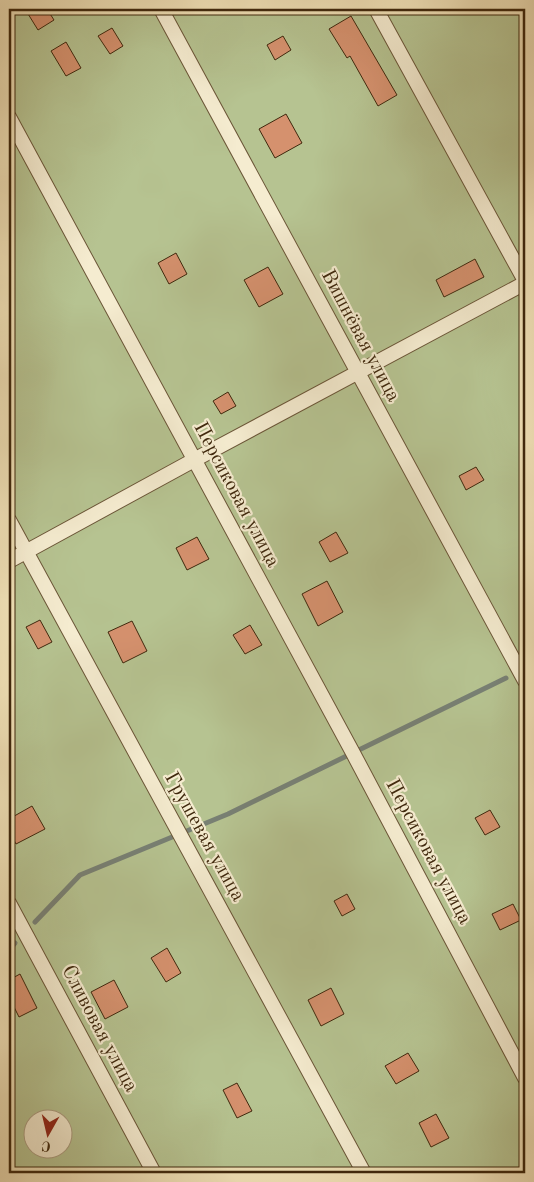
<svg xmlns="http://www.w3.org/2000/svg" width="534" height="1182" viewBox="0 0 534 1182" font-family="'Old Standard TT',serif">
<rect width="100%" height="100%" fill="#f0e1b7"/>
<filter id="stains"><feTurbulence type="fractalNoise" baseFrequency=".004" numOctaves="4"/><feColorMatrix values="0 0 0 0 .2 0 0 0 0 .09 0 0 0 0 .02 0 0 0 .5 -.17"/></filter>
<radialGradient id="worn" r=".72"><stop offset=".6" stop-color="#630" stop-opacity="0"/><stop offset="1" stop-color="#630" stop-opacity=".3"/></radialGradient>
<path fill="#b6c391" stroke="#7a764f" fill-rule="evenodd" d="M 9,9 L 525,9 L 525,1173 L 9,1173 ZM 32,1120 L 62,1120 L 62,1150 L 32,1150 Z"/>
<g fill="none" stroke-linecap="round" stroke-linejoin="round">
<g stroke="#788074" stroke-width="5">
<path d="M 35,922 L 80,875 L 228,814 L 506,678"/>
<path d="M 9,950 L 15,943"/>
</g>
</g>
<g fill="#d5916e" stroke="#3f280d">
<path d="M 25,9 L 47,9 L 54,20 L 38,30 Z"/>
<path d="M 351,16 L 397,95 L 378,106 L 350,56 L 347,58 L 329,29 Z"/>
<path d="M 112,28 L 123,46 L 110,54 L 98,36 Z"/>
<path d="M 283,36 L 291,50 L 275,60 L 267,45 Z"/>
<path d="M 66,42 L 81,68 L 66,76 L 51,51 Z"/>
<path d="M 286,114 L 302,143 L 275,158 L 259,129 Z"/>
<path d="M 176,253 L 187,274 L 169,284 L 158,263 Z"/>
<path d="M 475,259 L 484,277 L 444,297 L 436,280 Z"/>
<path d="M 268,267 L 283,294 L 259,307 L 244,280 Z"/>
<path d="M 228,392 L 236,406 L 221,414 L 213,401 Z"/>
<path d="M 476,467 L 484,480 L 466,490 L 459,476 Z"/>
<path d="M 336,532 L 348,553 L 330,562 L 319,542 Z"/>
<path d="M 197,537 L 209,559 L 187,570 L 176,548 Z"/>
<path d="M 327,581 L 343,612 L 318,626 L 302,594 Z"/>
<path d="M 40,620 L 52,642 L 38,649 L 26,627 Z"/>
<path d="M 132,621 L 147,651 L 123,663 L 108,632 Z"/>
<path d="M 250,625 L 262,645 L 245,654 L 233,635 Z"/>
<path d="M 32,806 L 45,829 L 16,844 L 9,831 L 9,819 Z"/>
<path d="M 490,810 L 500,827 L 485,835 L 475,818 Z"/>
<path d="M 347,894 L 355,909 L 342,916 L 334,901 Z"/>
<path d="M 513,904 L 521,920 L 500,930 L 492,914 Z"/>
<path d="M 167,948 L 181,973 L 166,982 L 151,958 Z"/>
<path d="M 20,974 L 37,1008 L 19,1017 L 9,997 L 9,980 Z"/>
<path d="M 114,980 L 128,1007 L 105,1019 L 91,992 Z"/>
<path d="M 331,988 L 344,1014 L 321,1026 L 308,1000 Z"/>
<path d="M 408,1053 L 419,1071 L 396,1084 L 385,1066 Z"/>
<path d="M 237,1083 L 252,1111 L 237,1118 L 223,1090 Z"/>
<path d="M 436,1114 L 449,1138 L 431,1147 L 419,1123 Z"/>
</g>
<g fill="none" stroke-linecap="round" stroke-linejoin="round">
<defs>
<g id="minor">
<path d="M 161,9 L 525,681"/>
<path d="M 376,9 L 525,281"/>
<path d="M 9,117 L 353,753 L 525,1078"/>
<path d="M 9,520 L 364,1173"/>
<path d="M 9,561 L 194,460 L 525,283"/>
<path d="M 9,903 L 154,1173"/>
</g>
</defs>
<use href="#minor" stroke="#6b5638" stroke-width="16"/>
<use href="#minor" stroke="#f5ecd0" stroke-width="14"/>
</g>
<g text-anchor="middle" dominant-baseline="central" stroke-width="4.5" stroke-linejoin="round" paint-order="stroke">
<g font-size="20" fill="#3f280d" stroke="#f5ecd0">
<text transform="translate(360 336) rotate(62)">Вишнёвая улица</text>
<text transform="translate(236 495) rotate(62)">Персиковая улица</text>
<text transform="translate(204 837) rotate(61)">Грушевая улица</text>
<text transform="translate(428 852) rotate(62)">Персиковая улица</text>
<text transform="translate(99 1029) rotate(62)">Сливовая улица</text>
</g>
</g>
<rect width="534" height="1182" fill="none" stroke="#f0e1b7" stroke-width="30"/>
<rect x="10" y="10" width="514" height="1162" fill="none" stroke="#3f280d" stroke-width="2.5"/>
<rect x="15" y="15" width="504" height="1152" fill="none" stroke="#3f280d"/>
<g transform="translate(48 1134) rotate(188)"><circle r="24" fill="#f5ecd0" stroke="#ac9e82"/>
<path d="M0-4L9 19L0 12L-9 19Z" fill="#8f2418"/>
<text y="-8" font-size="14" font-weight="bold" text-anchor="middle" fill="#3f280d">С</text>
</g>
<rect width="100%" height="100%" filter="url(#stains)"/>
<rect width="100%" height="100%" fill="url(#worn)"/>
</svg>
